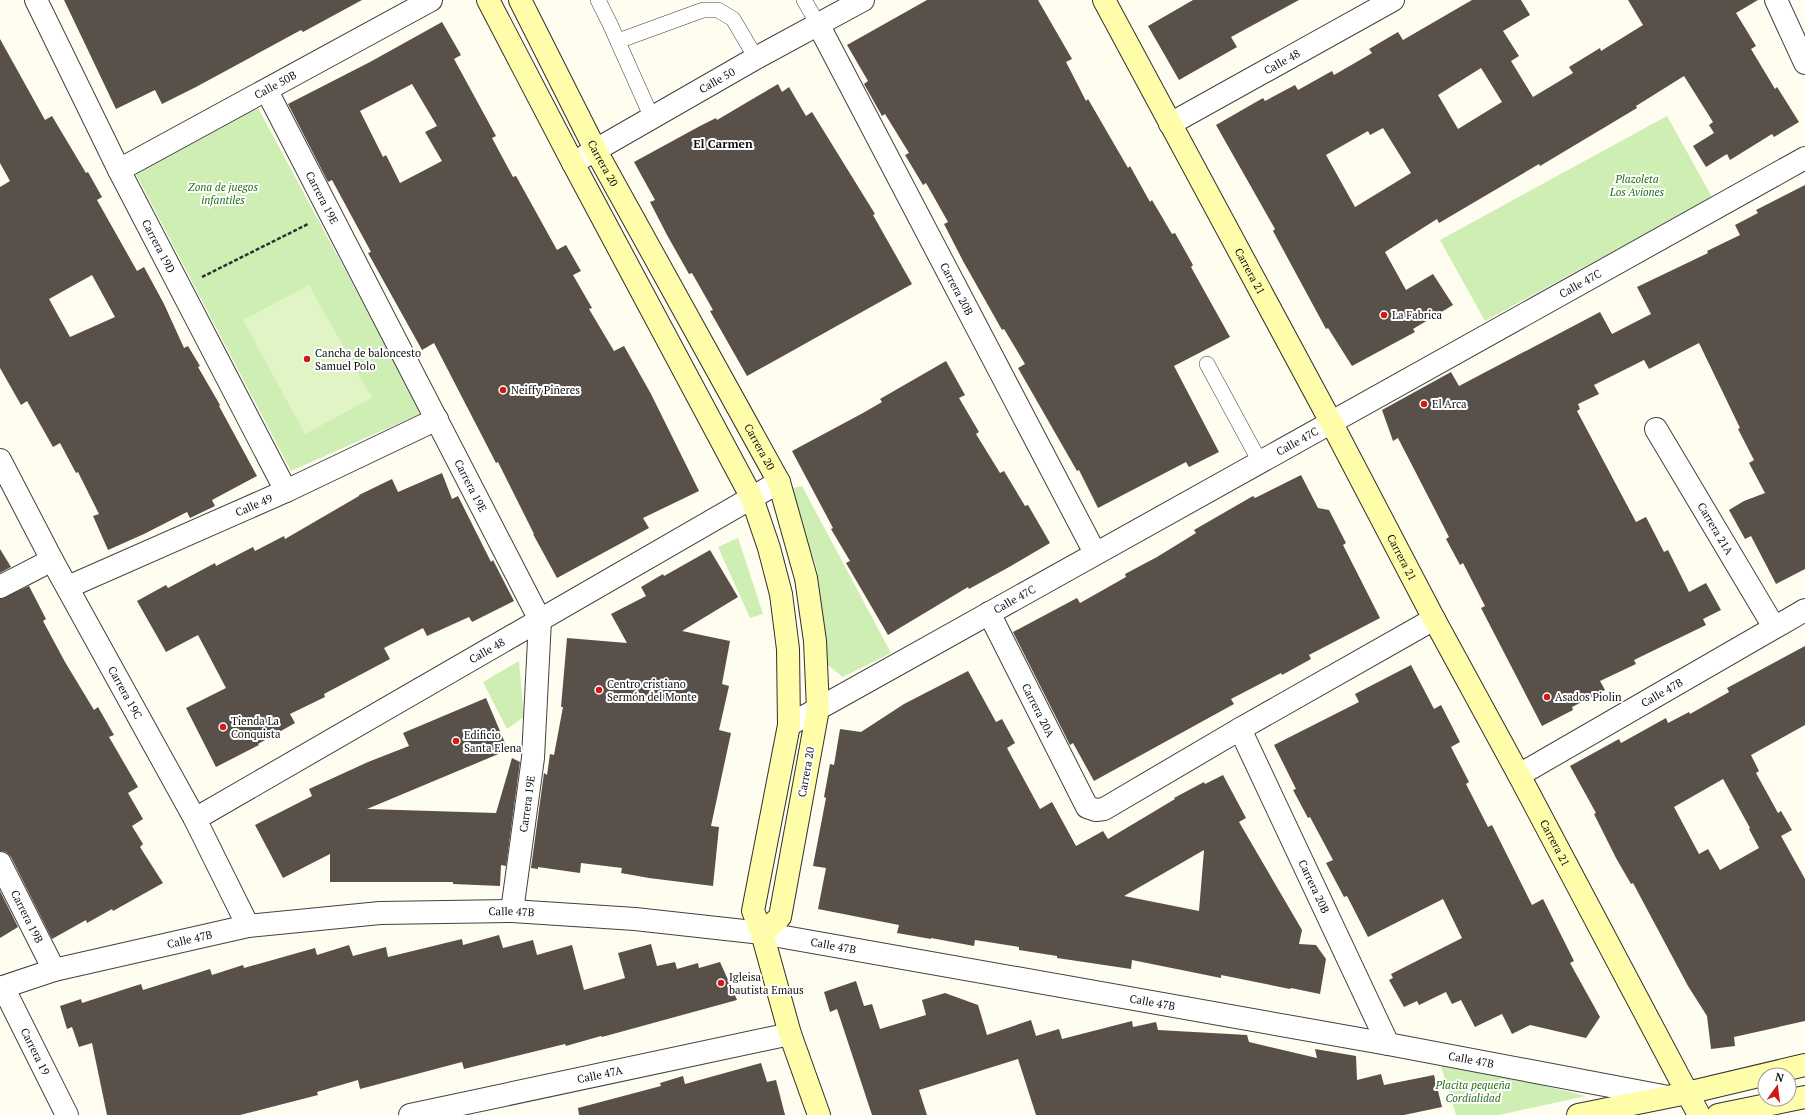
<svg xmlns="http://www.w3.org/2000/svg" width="1805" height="1115" viewBox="0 0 1805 1115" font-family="'PT Serif',serif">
<rect width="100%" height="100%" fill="#fffdef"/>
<g fill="#ceeeb3">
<path d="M 250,93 L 422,413 L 291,471 L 127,157 Z"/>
<path d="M 1667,116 L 1712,197 L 1485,321 L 1440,240 Z"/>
<path d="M 802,486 L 891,653 L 843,677 L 824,662 L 822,608 L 817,569 L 790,489 Z"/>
<path d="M 738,538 L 763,614 L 750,618 L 718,547 Z"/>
<path d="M 519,661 L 524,717 L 507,729 L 483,682 Z"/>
<path d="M 1439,1060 L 1586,1096 L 1499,1115 L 1456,1115 Z"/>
</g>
<path fill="#e1f4c6" d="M 309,285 L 372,398 L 305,434 L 243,320 Z"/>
<g fill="#585049" fill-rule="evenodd">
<path d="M 64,0 L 362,0 L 303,32 L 301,30 L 196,87 L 162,104 L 155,90 L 116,109 Z"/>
<path d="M 927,0 L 1038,0 L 1072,59 L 1066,62 L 1086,101 L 1088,99 L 1128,168 L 1130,166 L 1150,202 L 1152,200 L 1172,234 L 1175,233 L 1193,265 L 1191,267 L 1230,337 L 1174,366 L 1219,452 L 1189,467 L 1186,462 L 1098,508 L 1079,470 L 1077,471 L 1018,368 L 1025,364 L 1004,329 L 1002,330 L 963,261 L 944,224 L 948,222 L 926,183 L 923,185 L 905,155 L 909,153 L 885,114 L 882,116 L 864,84 L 868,81 L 847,45 Z"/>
<path d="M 1193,0 L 1299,0 L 1231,37 L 1237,47 L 1179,80 L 1148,26 Z"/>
<path d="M 1472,0 L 1521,0 L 1530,15 L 1503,31 L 1519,56 L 1511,61 L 1533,97 L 1573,73 L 1569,67 L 1600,48 L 1601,51 L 1643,25 L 1628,0 L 1758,0 L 1736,13 L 1756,46 L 1751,49 L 1775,89 L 1777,87 L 1799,122 L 1774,137 L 1772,134 L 1730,160 L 1727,154 L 1706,167 L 1693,146 L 1714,133 L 1709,125 L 1713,122 L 1684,76 L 1636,106 L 1637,108 L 1540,166 L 1539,164 L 1439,223 L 1437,219 L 1385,252 L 1406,290 L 1433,274 L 1453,305 L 1413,329 L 1415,332 L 1352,366 L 1328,328 L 1326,329 L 1273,231 L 1275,229 L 1216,125 L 1263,98 L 1265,101 L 1295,85 L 1298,90 L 1332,71 L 1334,75 L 1372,53 L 1369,49 L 1398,32 L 1403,40 ZM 1481,68 L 1502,102 L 1458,129 L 1438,95 ZM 1383,128 L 1411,173 L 1355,207 L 1326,155 L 1368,131 L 1370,135 Z"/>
<path d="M 442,22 L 461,55 L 454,59 L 496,136 L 492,138 L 513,177 L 516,176 L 557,250 L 566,245 L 581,271 L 573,275 L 592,308 L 589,309 L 614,351 L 624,346 L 651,394 L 699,491 L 643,518 L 649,528 L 557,578 L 533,534 L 534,534 L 498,462 L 496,463 L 434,343 L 422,350 L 368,253 L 371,252 L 332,180 L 328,182 L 288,104 L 370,62 ZM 412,84 L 437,126 L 425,132 L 442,161 L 400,183 L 386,155 L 383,157 L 360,111 Z"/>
<path d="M 0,39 L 45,120 L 52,116 L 86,173 L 88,172 L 102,197 L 97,200 L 137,271 L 144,267 L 164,304 L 184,348 L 188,346 L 200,366 L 198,367 L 220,405 L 219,406 L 257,476 L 212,500 L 215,506 L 190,518 L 187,512 L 144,534 L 108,550 L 93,516 L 99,514 L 78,472 L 76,473 L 60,443 L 53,447 L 27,401 L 21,405 L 0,368 L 0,187 L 10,181 L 0,163 ZM 92,275 L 115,317 L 70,337 L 49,299 Z"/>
<path d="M 778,84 L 782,92 L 789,87 L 806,116 L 812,112 L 875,214 L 873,215 L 912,284 L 747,376 L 710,311 L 713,310 L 692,273 L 689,274 L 667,235 L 650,202 L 655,200 L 634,162 L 700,126 L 716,118 L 717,120 Z"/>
<path d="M 1805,185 L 1805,569 L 1776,584 L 1751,536 L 1745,539 L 1729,510 L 1744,501 L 1765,493 L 1749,463 L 1754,460 L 1738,429 L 1740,428 L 1699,343 L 1649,369 L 1644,360 L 1594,385 L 1599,394 L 1578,404 L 1580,409 L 1577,411 L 1636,522 L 1646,517 L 1664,552 L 1668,550 L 1689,592 L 1706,583 L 1721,610 L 1703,619 L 1706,625 L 1634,660 L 1636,664 L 1600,681 L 1605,690 L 1572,707 L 1573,710 L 1542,726 L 1481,608 L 1485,606 L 1463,563 L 1460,565 L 1446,539 L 1449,537 L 1398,438 L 1393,441 L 1382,410 L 1451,372 L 1459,386 L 1600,312 L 1612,334 L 1651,314 L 1637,287 L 1708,253 L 1707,251 L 1740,235 L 1735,225 L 1758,213 L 1756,210 Z"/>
<path d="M 946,361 L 965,395 L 959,398 L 979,432 L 976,434 L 1000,473 L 1004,471 L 1025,506 L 1028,505 L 1050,543 L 1011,566 L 969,589 L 968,587 L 888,635 L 846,563 L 850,561 L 831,529 L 833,528 L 792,451 L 863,413 L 882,402 L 880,399 Z"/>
<path d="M 442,473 L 452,499 L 458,496 L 491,562 L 493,560 L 514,601 L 472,622 L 469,617 L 427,636 L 423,628 L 384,648 L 390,659 L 324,694 L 325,697 L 290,714 L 295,723 L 258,744 L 259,745 L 216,767 L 186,708 L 226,688 L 198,635 L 166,652 L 137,601 L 166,585 L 168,588 L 215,563 L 216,566 L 253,547 L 255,551 L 284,536 L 285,539 L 359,496 L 359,495 L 392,479 L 398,492 Z"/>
<path d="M 1301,475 L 1318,508 L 1329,510 L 1346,543 L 1343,545 L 1380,618 L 1309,655 L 1311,659 L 1282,675 L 1281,673 L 1231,699 L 1234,704 L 1094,781 L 1073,743 L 1070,745 L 1064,733 L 1013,632 L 1077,598 L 1080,603 L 1126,577 L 1125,574 L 1157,557 L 1196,533 L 1194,530 L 1253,496 L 1255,498 Z"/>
<path d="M 0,549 L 11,567 L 0,573 Z"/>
<path d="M 710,550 L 738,597 L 682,631 L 730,641 L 722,684 L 729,686 L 719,730 L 731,733 L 711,826 L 719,827 L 713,886 L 649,878 L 621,873 L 622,868 L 581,863 L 580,873 L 538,867 L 538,869 L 531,868 L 544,773 L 547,775 L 550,754 L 554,755 L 563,707 L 561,707 L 567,638 L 627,643 L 611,614 L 646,596 L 641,587 L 663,574 L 664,576 Z"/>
<path d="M 29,586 L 46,619 L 43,621 L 65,662 L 94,710 L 98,707 L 114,735 L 109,737 L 138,787 L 128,793 L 143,819 L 132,826 L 143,844 L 140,847 L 163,883 L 113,911 L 112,909 L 87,923 L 86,920 L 52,939 L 11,857 L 6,852 L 0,851 L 0,599 Z"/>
<path d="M 1805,646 L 1805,725 L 1751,755 L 1759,771 L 1756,773 L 1778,813 L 1781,811 L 1792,830 L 1781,836 L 1805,879 L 1805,1021 L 1734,1037 L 1735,1046 L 1711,1049 L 1707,1016 L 1688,986 L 1633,883 L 1631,884 L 1616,858 L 1594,814 L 1596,813 L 1570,766 L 1619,739 L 1621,743 L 1666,718 L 1668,723 L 1689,712 L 1690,714 L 1729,692 L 1727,688 ZM 1723,779 L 1750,828 L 1749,829 L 1759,848 L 1720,870 L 1708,849 L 1699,854 L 1674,807 Z"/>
<path d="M 1411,665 L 1434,709 L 1441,705 L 1460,742 L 1451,747 L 1469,782 L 1466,784 L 1488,827 L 1492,825 L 1532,905 L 1543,899 L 1574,961 L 1570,963 L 1600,1017 L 1586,1038 L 1530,1025 L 1512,1034 L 1502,1014 L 1475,1027 L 1461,1000 L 1452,1004 L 1446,992 L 1419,1005 L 1417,1001 L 1404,1007 L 1389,980 L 1393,978 L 1391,974 L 1462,938 L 1443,899 L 1368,937 L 1347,896 L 1344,897 L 1326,863 L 1333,860 L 1310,817 L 1308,818 L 1293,790 L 1296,789 L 1274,745 L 1359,702 L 1355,694 Z"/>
<path d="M 968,671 L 996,722 L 1002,719 L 1015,743 L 1007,748 L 1040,809 L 1052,802 L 1076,846 L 1103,831 L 1108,839 L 1175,799 L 1174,798 L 1204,782 L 1205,784 L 1223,775 L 1246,818 L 1239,822 L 1302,930 L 1299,944 L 1316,945 L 1326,959 L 1320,994 L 1291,988 L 1290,989 L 1221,975 L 1221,978 L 1132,960 L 1131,969 L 1057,958 L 1057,956 L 1019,950 L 1019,947 L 975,940 L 974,946 L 931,938 L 931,939 L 897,933 L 899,925 L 818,909 L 826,868 L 813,866 L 826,798 L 824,797 L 830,764 L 834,765 L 840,729 L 861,732 L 904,704 ZM 1204,850 L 1199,911 L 1124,896 Z"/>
<path d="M 486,698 L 508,750 L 367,809 L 496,813 L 512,758 L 520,762 L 506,866 L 501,865 L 500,886 L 453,884 L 453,882 L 330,882 L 330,854 L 283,878 L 255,825 L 312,796 L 309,789 L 368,762 L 409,746 L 403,733 Z"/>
<path d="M 0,891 L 18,927 L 0,938 Z"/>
<path d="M 499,935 L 503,948 L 533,940 L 537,955 L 572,945 L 584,990 L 625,978 L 618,953 L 651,944 L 657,966 L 675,962 L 677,969 L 698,963 L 699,968 L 720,962 L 737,1000 L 602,1037 L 601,1036 L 566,1046 L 565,1044 L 464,1069 L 462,1062 L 360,1089 L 358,1080 L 317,1092 L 318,1095 L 240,1115 L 107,1115 L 92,1043 L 79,1047 L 72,1027 L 67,1029 L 60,1006 L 81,999 L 82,1003 L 141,984 L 143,990 L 210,969 L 212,975 L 243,965 L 244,968 L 315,948 L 317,955 L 349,945 L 353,956 L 386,947 L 388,957 L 462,939 L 463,945 Z"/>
<path d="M 856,981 L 864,1006 L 872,1004 L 880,1029 L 926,1015 L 922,1000 L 945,993 L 978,1005 L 987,1035 L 1031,1020 L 1036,1036 L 1059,1029 L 1062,1039 L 1132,1021 L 1133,1027 L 1156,1022 L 1158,1030 L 1247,1035 L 1249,1042 L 1317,1058 L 1315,1049 L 1356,1056 L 1357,1080 L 1381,1074 L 1384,1085 L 1434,1075 L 1442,1107 L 1404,1115 L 1036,1115 L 1018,1059 L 919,1090 L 927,1115 L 872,1115 L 837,1009 L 830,1012 L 824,992 Z"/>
<path d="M 761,1063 L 767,1082 L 776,1080 L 785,1115 L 579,1115 L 578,1108 L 661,1086 L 660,1083 L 683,1076 L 685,1084 Z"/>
</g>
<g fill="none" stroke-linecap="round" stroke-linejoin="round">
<defs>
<g id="lane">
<path d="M 598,0 L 610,24 L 652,118"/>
<path d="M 804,0 L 818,24"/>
<path d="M 618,41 L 703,10 L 718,10 L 733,19 L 756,58"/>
<path d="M 1207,364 L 1260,462"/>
</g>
<g id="street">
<path id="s1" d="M 36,0 L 119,170 L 286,491"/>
<path d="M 1776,0 L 1805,63"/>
<path id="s2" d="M 818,24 L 1095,553"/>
<path id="s3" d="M 267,91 L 540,620 L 533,758 L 512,911"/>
<path id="s4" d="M 1170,124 L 1393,0"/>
<path id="s5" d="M 573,163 L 756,58 L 863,0"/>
<path id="s6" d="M 119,170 L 431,0"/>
<path id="s7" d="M 1656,429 L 1774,627"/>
<path id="s8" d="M 0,460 L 52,560 L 195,819 L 248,926"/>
<path d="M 0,587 L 52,560"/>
<path id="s9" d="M 68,587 L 286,491 L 437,419"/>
<path id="s10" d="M 989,613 L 1087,807 L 1096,810 L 1104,809 L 1240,729 L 1434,619"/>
<path id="s11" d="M 789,725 L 1805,158"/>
<path id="s12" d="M 1240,729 L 1388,1044"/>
<path id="s13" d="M 1519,775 L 1805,610"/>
<path id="s14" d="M 195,819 L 779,482"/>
<path id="s15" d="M 0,863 L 54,970"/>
<path id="s16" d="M 3,987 L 67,1115"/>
<path id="s17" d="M 0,988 L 54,970 L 248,926 L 380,913 L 512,911 L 635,919 L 762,933 L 1388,1044 L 1663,1096"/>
<path id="s18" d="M 410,1115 L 790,1034"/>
</g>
<g id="secondary">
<path d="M 488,0 L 573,163 L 752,498 L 769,548 L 781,594 L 788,649 L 789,725 L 753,911 L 762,933 L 790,1034 L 819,1115"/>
<path id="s19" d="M 520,0 L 596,151 L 779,482 L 806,578 L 815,641 L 818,709 L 780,917 L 762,933"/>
<path id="s20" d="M 1104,0 L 1331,422 L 1434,619 L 1519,775 L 1699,1115"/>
<path d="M 1578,1115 L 1687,1093 L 1805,1065"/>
<path d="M 1718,1115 L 1805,1097"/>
</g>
</defs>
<use href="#lane" stroke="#414141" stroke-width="16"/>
<use href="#street" stroke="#414141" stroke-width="24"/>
<use href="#secondary" stroke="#303030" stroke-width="24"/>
<path stroke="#303030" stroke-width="2.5" stroke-dasharray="4 2" stroke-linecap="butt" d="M 202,277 L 308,224"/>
<use href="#lane" stroke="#fff" stroke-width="15"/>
<use href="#street" stroke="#fff" stroke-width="22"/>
<use href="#secondary" stroke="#fffcaa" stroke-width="22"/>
</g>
<g fill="#ce1b16" stroke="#fff" stroke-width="1.5">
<circle cx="1384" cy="315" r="4"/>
<circle cx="307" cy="359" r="4"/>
<circle cx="503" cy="390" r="4"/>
<circle cx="1424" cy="404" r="4"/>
<circle cx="599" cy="690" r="4"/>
<circle cx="1547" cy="697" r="4"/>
<circle cx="223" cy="727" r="4"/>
<circle cx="456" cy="741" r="4"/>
<circle cx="721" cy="983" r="4"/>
</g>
<g text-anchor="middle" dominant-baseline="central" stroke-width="4" stroke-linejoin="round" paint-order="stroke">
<g font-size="11" fill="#0e0e0e" stroke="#fff">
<text stroke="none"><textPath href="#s4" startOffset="128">Calle 48</textPath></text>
<text stroke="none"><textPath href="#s5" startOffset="166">Calle 50</textPath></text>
<text stroke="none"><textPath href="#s6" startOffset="178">Calle 50B</textPath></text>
<text stroke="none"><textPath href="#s19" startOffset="183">Carrera 20</textPath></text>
<text stroke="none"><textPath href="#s3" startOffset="120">Carrera 19E</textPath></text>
<text stroke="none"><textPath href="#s1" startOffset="275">Carrera 19D</textPath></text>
<text stroke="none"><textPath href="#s20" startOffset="308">Carrera 21</textPath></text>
<text stroke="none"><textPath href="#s11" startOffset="906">Calle 47C</textPath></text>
<text stroke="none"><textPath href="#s2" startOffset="299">Carrera 20B</textPath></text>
<text stroke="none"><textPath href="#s11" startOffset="582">Calle 47C</textPath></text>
<text stroke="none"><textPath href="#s19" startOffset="507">Carrera 20</textPath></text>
<text stroke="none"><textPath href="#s3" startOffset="444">Carrera 19E</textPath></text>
<text stroke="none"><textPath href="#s9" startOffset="203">Calle 49</textPath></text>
<text stroke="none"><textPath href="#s7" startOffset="116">Carrera 21A</textPath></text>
<text stroke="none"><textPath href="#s20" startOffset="632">Carrera 21</textPath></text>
<text stroke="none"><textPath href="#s11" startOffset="258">Calle 47C</textPath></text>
<text stroke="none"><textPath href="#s14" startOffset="337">Calle 48</textPath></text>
<text stroke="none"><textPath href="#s8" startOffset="264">Carrera 19C</textPath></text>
<text stroke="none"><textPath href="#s13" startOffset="165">Calle 47B</textPath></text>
<text stroke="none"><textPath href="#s10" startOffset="109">Carrera 20A</textPath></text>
<text transform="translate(806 772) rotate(-80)">Carrera 20</text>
<text transform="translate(527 804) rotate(-82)">Carrera 19E</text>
<text stroke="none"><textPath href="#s20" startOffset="956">Carrera 21</textPath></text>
<text stroke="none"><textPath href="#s12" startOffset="174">Carrera 20B</textPath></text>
<text stroke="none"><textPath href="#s17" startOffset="520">Calle 47B</textPath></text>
<text stroke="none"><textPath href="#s15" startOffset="60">Carrera 19B</textPath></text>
<text stroke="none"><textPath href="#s17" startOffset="196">Calle 47B</textPath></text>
<text stroke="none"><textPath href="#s17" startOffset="844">Calle 47B</textPath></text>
<text stroke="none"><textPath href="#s17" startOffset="1168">Calle 47B</textPath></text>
<text stroke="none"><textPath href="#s16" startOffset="72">Carrera 19</textPath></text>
<text stroke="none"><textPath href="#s17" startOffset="1492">Calle 47B</textPath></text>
<text stroke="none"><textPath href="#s18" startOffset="194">Calle 47A</textPath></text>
</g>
<g font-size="11" font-style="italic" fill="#226d17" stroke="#fff">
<text x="1637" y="179">Plazoleta<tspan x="1637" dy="13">Los Aviones</tspan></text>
<text x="223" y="187">Zona de juegos<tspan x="223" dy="13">infantiles</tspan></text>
<text x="1473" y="1085">Placita pequeña<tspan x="1473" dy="13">Cordialidad</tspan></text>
</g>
<g font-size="11" fill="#0e0e0e" stroke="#fff" text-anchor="start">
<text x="1392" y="315">La Fabrica</text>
<text x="315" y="353">Cancha de baloncesto<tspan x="315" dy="13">Samuel Polo</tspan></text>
<text x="511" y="390">Neiffy Piñeres</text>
<text x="1432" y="404">El Arca</text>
<text x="607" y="684">Centro cristiano<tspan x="607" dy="13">Sermón del Monte</tspan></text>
<text x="1555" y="697">Asados Piolin</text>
<text x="231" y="721">Tienda La<tspan x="231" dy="13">Conquista</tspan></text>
<text x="464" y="735">Edificio<tspan x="464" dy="13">Santa Elena</tspan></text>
<text x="729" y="977">Igleisa<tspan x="729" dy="13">bautista Emaus</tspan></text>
</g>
<g font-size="12" font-weight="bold" fill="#0e0e0e" stroke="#fff">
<text x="723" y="143">El Carmen</text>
</g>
</g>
<g transform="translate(1777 1087) rotate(14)"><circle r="19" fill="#ffffff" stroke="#9f9f9f"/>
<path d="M0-3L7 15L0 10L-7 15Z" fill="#ce1b16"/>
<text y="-6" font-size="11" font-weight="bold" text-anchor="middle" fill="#0e0e0e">N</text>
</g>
</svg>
